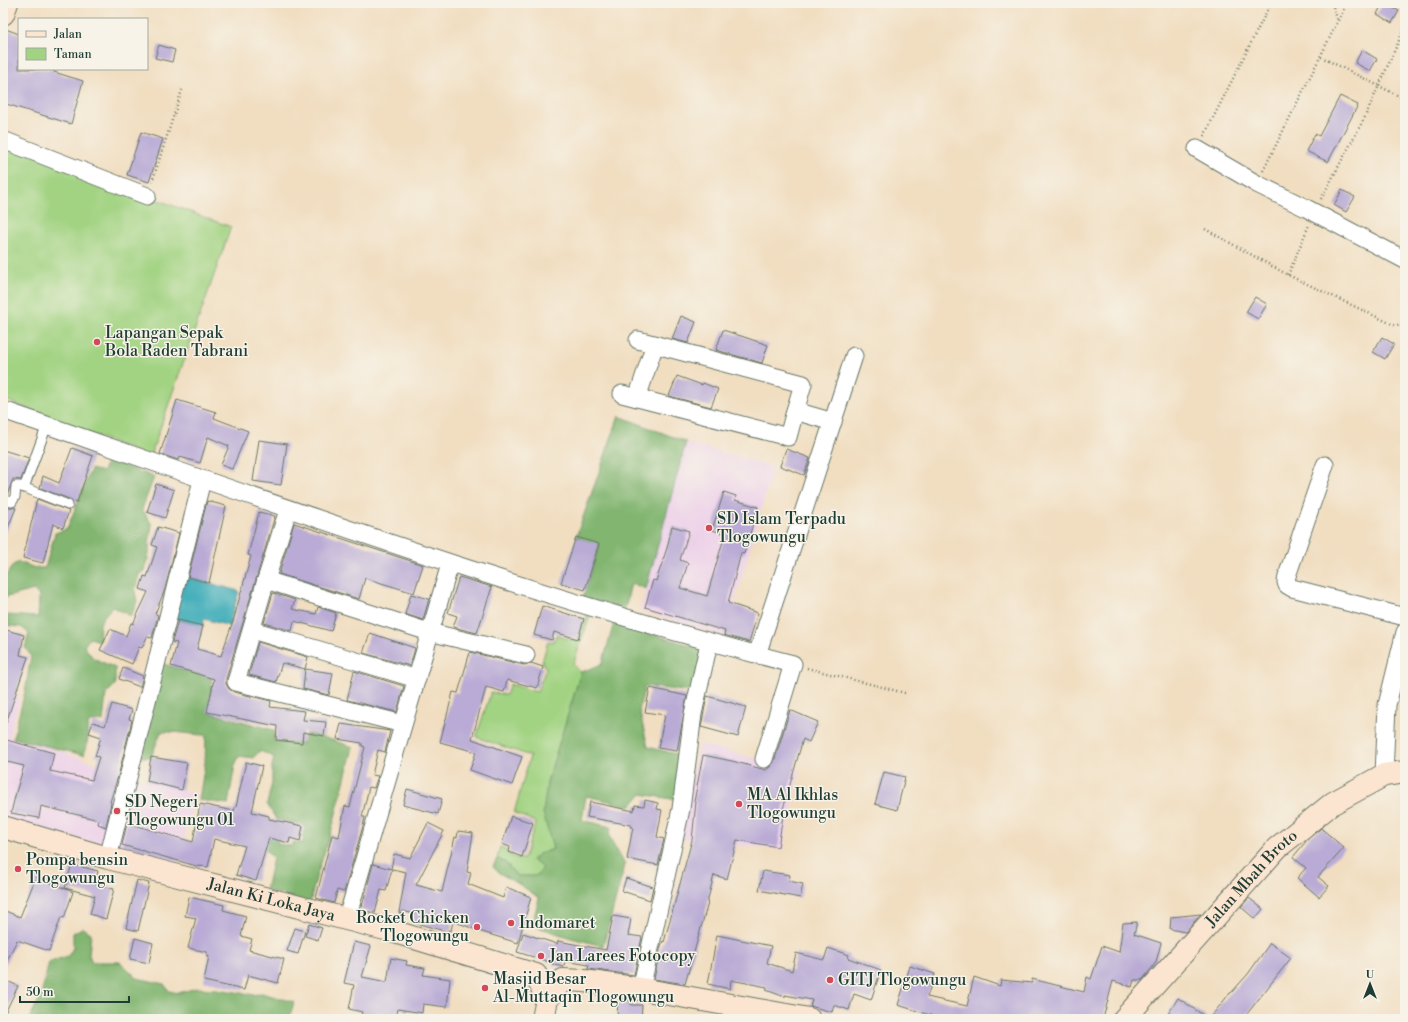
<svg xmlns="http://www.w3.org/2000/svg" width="1408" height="1022" viewBox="0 0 1408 1022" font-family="'Libre Bodoni',serif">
<rect width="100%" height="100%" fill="#f7f3e8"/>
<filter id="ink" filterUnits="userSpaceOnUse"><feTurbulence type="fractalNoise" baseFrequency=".025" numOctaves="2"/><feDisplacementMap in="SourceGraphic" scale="8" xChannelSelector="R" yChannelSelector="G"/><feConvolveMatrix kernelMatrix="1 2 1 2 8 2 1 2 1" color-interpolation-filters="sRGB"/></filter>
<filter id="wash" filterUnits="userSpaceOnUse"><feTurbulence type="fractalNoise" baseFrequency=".012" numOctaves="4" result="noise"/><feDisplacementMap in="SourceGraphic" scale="16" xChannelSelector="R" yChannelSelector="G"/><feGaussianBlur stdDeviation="0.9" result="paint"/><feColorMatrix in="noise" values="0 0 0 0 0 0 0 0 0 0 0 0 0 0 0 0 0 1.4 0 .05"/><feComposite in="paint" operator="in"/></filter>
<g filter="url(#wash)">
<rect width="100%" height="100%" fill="#f1dec1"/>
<g fill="#edd1e9">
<path d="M 686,442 L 773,467 L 725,636 L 640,611 Z"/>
<path d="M 3,693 L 20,698 L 9,736 L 60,751 L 128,775 L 196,794 L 176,866 L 3,818 Z"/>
<path d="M 699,744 L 800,770 L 783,850 L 678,838 Z"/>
</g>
<g fill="#a2d382" stroke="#60885b">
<path d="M 8,143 L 47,159 L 231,227 L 150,457 L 3,399 L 3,158 Z"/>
<path d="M 587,615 L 590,616 L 573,665 L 581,672 L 547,783 L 550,836 L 553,849 L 539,854 L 532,860 L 543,868 L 536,876 L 517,876 L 505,862 L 497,859 L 500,847 L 504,848 C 508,855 515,859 524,859 L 536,822 L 514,813 L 530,756 L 476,737 L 491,692 L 506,695 L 510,684 L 537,692 L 546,668 L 542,662 L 548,641 L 553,642 L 556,635 L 578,642 Z"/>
</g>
<g fill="#81b570" stroke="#507952">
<path d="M 619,416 L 686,442 L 646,589 L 631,583 L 625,609 L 583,598 L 599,545 L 576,537 Z"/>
<path d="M 107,459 L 154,477 L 142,509 L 152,525 L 149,543 L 149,554 L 145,571 L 139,574 L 135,592 L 137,602 L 131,616 L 113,607 C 99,620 99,622 100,641 L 90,638 L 84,646 L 93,658 L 115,668 L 115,685 L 106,694 L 103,721 L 89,722 L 87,730 L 88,738 L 84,755 L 13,738 L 25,692 L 31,656 L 25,647 L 29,633 L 21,627 L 9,626 L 7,615 L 38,617 L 39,596 L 34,590 L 7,597 L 3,600 L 3,580 L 13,565 L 19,562 L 35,568 L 45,568 L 55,533 L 67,529 L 91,469 L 103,472 Z"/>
<path d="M 614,623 L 703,649 L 691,692 L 645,686 L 639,709 L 648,747 L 684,756 L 678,800 L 641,794 L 631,806 L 586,796 L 582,820 L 611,827 L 609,836 L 625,865 L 603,946 L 571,938 L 532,925 L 539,898 L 519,884 L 499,873 L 493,867 L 497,859 L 505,862 L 517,876 L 536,876 L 543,868 L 532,860 L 539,854 L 553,849 L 543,813 L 547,783 L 581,672 L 602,664 Z"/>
<path d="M 160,663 L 211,678 L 212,689 L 207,712 L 274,730 L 274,741 L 302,744 L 306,734 C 323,736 337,742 353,747 L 332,829 L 316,878 L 310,903 L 266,890 L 273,858 L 263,847 L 259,837 L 276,838 L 278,844 L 292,846 L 293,842 L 303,843 L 305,825 L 276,819 L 267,804 L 272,783 L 272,766 L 274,757 L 260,751 L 253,758 L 239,756 L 235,765 L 228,804 L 199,800 L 205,763 L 206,735 C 191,735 177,731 161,732 L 151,757 L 137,757 Z"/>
<path d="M 82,928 L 91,933 L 89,955 L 92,962 L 120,962 L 137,978 L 164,984 L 169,991 L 178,993 L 197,988 L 217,989 L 254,995 L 261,993 L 294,1002 L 289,1019 L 29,1019 L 41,996 L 49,962 L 68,956 L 73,948 L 73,933 Z"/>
</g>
<path fill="#3babb8" stroke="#2d7476" d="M 183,576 L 239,591 L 229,626 L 204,619 L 203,626 L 171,618 Z"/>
<g id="blocks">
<g fill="#b9abd5">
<path d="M 1383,3 L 1399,11 L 1392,23 L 1377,14 Z"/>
<path d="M 3,28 L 19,34 L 19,69 L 55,69 L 54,72 L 83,81 L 71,124 L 3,103 Z"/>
<path d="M 159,45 L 175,50 L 172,62 L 155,58 Z"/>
<path d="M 1362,50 L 1377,59 L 1370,71 L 1355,63 Z"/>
<path d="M 1340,96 L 1358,105 L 1328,162 L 1306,151 L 1315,134 L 1319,136 Z"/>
<path d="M 141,132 L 163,139 L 149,182 L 127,175 Z"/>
<path d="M 1342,190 L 1355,197 L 1346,212 L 1334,205 Z"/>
<path d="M 1255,297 L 1267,304 L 1258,319 L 1246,312 Z"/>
<path d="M 681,316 L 696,322 L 688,343 L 672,339 Z"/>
<path d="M 723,330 L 768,345 L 762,363 L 716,350 Z"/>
<path d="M 1382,337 L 1394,344 L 1385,359 L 1373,352 Z"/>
<path d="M 677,376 L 702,385 L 703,383 L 718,389 L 711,407 L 669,396 Z"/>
<path d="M 177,400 L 216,412 L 214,418 L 248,431 L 232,469 L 221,465 L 229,446 L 208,437 L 200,463 L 180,457 L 178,460 L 160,454 Z"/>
<path d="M 259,440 L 287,444 L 281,485 L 253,481 Z"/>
<path d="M 72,448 L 93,456 L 77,502 L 40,488 L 43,476 L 59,483 Z"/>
<path d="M 786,449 L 810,458 L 804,475 L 780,466 Z"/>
<path d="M 3,450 L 29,458 L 21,480 L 13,479 L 7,495 L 3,494 Z"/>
<path d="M 156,484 L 174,490 L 165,518 L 147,512 Z"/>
<path d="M 724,492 L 736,496 L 735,500 L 758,507 L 744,554 L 741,553 L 728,603 L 758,613 L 749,642 L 724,635 L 725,631 L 645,607 L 653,580 L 656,581 L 667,548 L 672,526 L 689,531 L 680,560 L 688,563 L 680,588 L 707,596 L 725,534 L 712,530 Z"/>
<path d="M 37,499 L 69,511 L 63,528 L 53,524 L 43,563 L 23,558 Z"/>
<path d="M 207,501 L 226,506 L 209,583 L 188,577 Z"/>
<path d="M 3,506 L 16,508 L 3,540 Z"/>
<path d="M 259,512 L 275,516 L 226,679 L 226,684 L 229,689 L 234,692 L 271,701 L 270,707 L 305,711 L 303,720 L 326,722 L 324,736 L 303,732 L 302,743 L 276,740 L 277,726 L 207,712 L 214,679 L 171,666 L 177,643 L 172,642 L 178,620 L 203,626 L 197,649 L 221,656 L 234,618 L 251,556 L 248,555 Z"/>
<path d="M 294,523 L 423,565 L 414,593 L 365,578 L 359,599 L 279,574 Z"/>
<path d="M 158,527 L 179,533 L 165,589 L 155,614 L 158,615 L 152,638 L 147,637 L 142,648 L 139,647 L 132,664 L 100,650 L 110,629 L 126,636 L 131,623 L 133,624 L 148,592 L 140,589 L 144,576 L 147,577 L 157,547 L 152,545 Z"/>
<path d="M 576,537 L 599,544 L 585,590 L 561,583 Z"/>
<path d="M 459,577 L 492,587 L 477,633 L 453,627 L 457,616 L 448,613 Z"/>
<path d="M 273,593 L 295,600 L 292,609 L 316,614 L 318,607 L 336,613 L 331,631 L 294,621 L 292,631 L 264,623 Z"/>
<path d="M 411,594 L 429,599 L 423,620 L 405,614 Z"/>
<path d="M 542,606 L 584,619 L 578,639 L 554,632 L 552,640 L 534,635 Z"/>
<path d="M 3,629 L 24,635 L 20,655 L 28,657 L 6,723 L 3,723 Z"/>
<path d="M 370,633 L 415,648 L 410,666 L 363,653 Z"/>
<path d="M 258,642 L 308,657 L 305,669 L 282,663 L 276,682 L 249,675 Z"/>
<path d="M 470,652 L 524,665 L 531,663 L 543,667 L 537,688 L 507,680 L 504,692 L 486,687 L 472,739 L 522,757 L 512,785 L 470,770 L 476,752 L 440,742 L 453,692 L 458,693 Z"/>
<path d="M 123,668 L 143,676 L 140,687 L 119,679 Z"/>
<path d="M 305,669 L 333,673 L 329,695 L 303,689 Z"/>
<path d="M 354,671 L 404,686 L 397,712 L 347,700 Z"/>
<path d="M 650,688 L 687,696 L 677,751 L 658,748 L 665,715 L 645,712 Z"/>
<path d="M 707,696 L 746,707 L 738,737 L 701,727 Z"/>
<path d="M 112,704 L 132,710 L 129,719 L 132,720 L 119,773 L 110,802 L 111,803 L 106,827 L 98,824 L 99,820 L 41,806 L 39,818 L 11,813 L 16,792 L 24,766 L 3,761 L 3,739 L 54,753 L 50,771 L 92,780 L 99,757 L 95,756 L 101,737 L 89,733 L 93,722 L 105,726 Z"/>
<path d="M 790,710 L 818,722 L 809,742 L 803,739 L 783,809 L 784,809 L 778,847 L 737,840 L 727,879 L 714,875 L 707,903 L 708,903 L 685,984 L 654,979 L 661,946 L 663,941 L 664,942 L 692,840 L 696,802 L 694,802 L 703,755 L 732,761 L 766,770 L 771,766 L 774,762 Z"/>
<path d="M 341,724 L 390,731 L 385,752 L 378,750 L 372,775 L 378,776 L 374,788 L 369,787 L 362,817 L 365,817 L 363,826 L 344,892 L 337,890 L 334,903 L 316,898 L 332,835 L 339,837 L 345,806 L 350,807 L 365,747 L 362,746 L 362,743 L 337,739 Z"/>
<path d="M 151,757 L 187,763 L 182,790 L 147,781 Z"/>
<path d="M 246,762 L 262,766 L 252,812 L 269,816 L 269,819 L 303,826 L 300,841 L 290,838 L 289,843 L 269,838 L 256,881 L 236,875 L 245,846 L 214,839 L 208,867 L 200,866 L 200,867 L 122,845 L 127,823 L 193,842 L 200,804 L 234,811 L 235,807 L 236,807 Z"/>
<path d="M 884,772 L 905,777 L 897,810 L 875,804 Z"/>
<path d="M 407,789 L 442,799 L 438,814 L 403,805 Z"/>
<path d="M 645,800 L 658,803 L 657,809 L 662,810 L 657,837 L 664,839 L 658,865 L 627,859 L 633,827 L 630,827 L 631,825 L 587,817 L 590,802 L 634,811 L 635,805 L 644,806 Z"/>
<path d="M 511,816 L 533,823 L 522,857 L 509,852 L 510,847 L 502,844 Z"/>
<path d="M 428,823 L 444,831 L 416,885 L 442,892 L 455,837 L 457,838 L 458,831 L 473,833 L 467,872 L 471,873 L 468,884 L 503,898 L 506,887 L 531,897 L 518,943 L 482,932 L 453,921 L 451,931 L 448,930 L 448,932 L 412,922 L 414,914 L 403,911 L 402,914 L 399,913 L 406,872 L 392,869 L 386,891 L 381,890 L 375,913 L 361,910 L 373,864 L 391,869 L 394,854 L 410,858 Z"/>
<path d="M 1321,828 L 1344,848 L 1318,877 L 1329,886 L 1319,897 L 1297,878 L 1306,868 L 1293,857 L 1308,839 Z"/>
<path d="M 72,864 L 98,871 L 95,884 L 114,889 L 106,919 L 90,914 L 95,896 L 65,888 Z"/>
<path d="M 763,871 L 790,875 L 789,881 L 803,884 L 800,898 L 759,890 Z"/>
<path d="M 36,877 L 73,892 L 64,918 L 61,917 L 49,951 L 17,940 L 3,969 L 3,910 L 20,917 Z"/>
<path d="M 626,878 L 653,887 L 650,900 L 622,891 Z"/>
<path d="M 137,880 L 149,883 L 138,931 L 126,928 Z"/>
<path d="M 189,897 L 224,905 L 223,910 L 246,916 L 241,936 L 252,939 L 249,950 L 284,959 L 278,983 L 248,975 L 244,990 L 204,981 L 209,956 L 207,956 L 207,952 L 188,948 L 196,918 L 185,916 Z"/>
<path d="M 1249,898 L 1263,909 L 1255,919 L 1241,907 Z"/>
<path d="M 1201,914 L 1185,932 L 1170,929 L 1171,917 Z"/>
<path d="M 613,916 L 631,919 L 628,935 L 642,937 L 634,975 L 588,969 L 589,965 L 565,961 L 564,967 L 553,965 L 553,963 L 517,952 L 523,933 L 557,944 L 558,941 L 606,950 Z"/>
<path d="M 1137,922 L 1134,934 L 1161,943 L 1156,962 L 1152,968 L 1142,980 L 1134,980 L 1132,987 L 1113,981 L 1103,1019 L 933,1019 L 933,1016 L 898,1005 L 910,966 L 935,974 L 927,997 L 967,1006 L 974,977 L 1000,986 L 1001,980 L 1032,983 L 1032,979 L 1084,992 L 1087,977 L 1091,979 L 1102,946 L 1119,952 L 1123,923 Z"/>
<path d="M 309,924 L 322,928 L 318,940 L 305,936 Z"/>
<path d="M 295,928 L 305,931 L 298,954 L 287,951 Z"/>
<path d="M 717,935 L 771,946 L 767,963 L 792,971 L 796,953 L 824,960 L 828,948 L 849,955 L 848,958 L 881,970 L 871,1000 L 854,994 L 849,1010 L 834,1005 L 832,1012 L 810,1006 L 812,1000 L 785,995 L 785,997 L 766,990 L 767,987 L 731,980 L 730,989 L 708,984 Z"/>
<path d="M 135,938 L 153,943 L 149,963 L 130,959 Z"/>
<path d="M 354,942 L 371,946 L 362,977 L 387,982 L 391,958 L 407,961 L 406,965 L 425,968 L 423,975 L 450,979 L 447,1007 L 423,1004 L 422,1013 L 398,1009 L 396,1019 L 375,1019 L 361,1016 L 362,1012 L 349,1009 L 354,985 L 344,983 Z"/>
<path d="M 1270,943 L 1291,958 L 1243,1019 L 1165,1019 L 1178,998 L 1209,1019 L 1230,993 L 1231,993 L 1248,974 Z"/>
<path d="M 3,979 L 18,986 L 3,1017 Z"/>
<path d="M 618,1000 L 631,1000 L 631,1005 L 642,1005 L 641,1019 L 617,1019 Z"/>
</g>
</g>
</g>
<g filter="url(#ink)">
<use href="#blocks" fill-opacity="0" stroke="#687565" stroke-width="1"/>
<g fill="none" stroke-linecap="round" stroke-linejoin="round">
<defs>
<g id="service">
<path d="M 24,488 L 47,425"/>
<path d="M 3,500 L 12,502 L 15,497 L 16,486 L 20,486 L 68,505"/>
</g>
<g id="minor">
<path d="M 3,140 L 147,196"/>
<path d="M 1197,149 L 1257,184 L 1306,208 L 1405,260"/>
<path d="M 638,340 L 803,384 L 795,411"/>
<path d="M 622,394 L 788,437 L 795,411 L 833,422"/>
<path d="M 637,398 L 655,344"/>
<path d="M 3,410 C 264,500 525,595 793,664 L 764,759"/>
<path d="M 1325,465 L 1287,576 L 1286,582 L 1287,585 L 1292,588 L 1405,617"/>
<path d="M 288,510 L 266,580 L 429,632 L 526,655"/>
<path d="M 266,580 L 236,682 L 403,724"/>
<path d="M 252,630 L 417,679"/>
<path d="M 757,655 L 854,356"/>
<path d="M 1384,775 L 1387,705 L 1405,632"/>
<path d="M 108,858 L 202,480"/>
<path d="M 347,918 L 450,564"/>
<path d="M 641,989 L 681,809 L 693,714 L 709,643"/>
</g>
<g id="secondary">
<path d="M 3,14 L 7,3"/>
<path id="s1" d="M 3,827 L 108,858 L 385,929 L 536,975 L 547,999"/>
<path d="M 547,999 L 563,980 L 584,981 L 641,989 L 809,1019"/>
<path d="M 543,1019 L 547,999"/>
<path id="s2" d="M 1124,1019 L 1277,848 L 1333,803 L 1384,775 L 1405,772"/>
</g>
</defs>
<use href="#service" stroke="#687565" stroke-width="11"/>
<use href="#minor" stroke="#687565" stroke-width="19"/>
<use href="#secondary" stroke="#687565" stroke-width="24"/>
<g stroke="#687565" stroke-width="2.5" stroke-dasharray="1 3" stroke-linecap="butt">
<path d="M 1332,3 L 1338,22"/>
<path d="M 1321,57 L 1405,99"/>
<path d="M 1204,136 L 1271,3"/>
<path d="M 1263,171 L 1347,3"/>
<path d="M 152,182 L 183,87"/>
<path d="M 1321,199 L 1364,119 L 1405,27"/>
<path d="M 1205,229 L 1288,275 L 1396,326 L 1405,321"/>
<path d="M 1288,275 L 1309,225"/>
<path d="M 807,668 L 905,693"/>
</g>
<use href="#service" stroke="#fff" stroke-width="9"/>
<use href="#minor" stroke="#fff" stroke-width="17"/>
<use href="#secondary" stroke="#fce5d0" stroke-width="22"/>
</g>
</g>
<g fill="#d1495b" stroke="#f7f3e8" stroke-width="1.5">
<circle cx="97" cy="342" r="4"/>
<circle cx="709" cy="528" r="4"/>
<circle cx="739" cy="804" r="4"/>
<circle cx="117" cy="811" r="4"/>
<circle cx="18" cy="869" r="4"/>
<circle cx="511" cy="923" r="4"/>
<circle cx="477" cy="927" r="4"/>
<circle cx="541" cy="956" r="4"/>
<circle cx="830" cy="980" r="4"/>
<circle cx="485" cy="988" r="4"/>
</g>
<g text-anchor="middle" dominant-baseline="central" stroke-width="3" stroke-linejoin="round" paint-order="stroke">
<g font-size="16" fill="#1f3d34" stroke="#f7f3e8" text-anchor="start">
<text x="105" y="333">Lapangan Sepak<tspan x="105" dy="18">Bola Raden Tabrani</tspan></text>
<text x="717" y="519">SD Islam Terpadu<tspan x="717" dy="18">Tlogowungu</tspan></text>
<text x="747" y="795">MA Al Ikhlas<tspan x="747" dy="18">Tlogowungu</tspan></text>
<text x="125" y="802">SD Negeri<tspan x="125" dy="18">Tlogowungu 01</tspan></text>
<text x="26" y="860">Pompa bensin<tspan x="26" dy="18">Tlogowungu</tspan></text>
<text x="469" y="918" text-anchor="end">Rocket Chicken<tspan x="469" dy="18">Tlogowungu</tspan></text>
<text x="519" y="923">Indomaret</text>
<text x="549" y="956">Jan Larees Fotocopy</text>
<text x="493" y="979">Masjid Besar<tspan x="493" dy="18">Al-Muttaqin Tlogowungu</tspan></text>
<text x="838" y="980">GITJ Tlogowungu</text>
</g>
<g font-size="16" fill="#1f3d34" stroke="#f7f3e8">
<text stroke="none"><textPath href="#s2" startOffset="190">Jalan Mbah Broto</textPath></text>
<text stroke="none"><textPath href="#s1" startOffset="278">Jalan Ki Loka Jaya</textPath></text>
</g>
</g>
<rect width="1408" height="1022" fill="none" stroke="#f7f3e8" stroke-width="16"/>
<rect x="18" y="18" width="130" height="52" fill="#f7f3e8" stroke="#a1aaa0"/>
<rect x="26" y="31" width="20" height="6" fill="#fce5d0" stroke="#a1aaa0"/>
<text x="54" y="38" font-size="12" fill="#1f3d34">Jalan</text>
<rect x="26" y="48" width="20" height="12" fill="#a2d382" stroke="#a1aaa0"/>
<text x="54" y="58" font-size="12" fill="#1f3d34">Taman</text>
<g transform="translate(1370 984)" stroke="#f7f3e8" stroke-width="3" paint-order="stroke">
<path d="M0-3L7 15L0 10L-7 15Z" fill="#1f3d34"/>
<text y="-6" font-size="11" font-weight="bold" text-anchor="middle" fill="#1f3d34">U</text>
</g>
<path d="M20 996v6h109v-6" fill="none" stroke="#1f3d34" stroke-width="2"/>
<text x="26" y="996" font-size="12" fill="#1f3d34" stroke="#f7f3e8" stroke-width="3" paint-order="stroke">50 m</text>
</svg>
